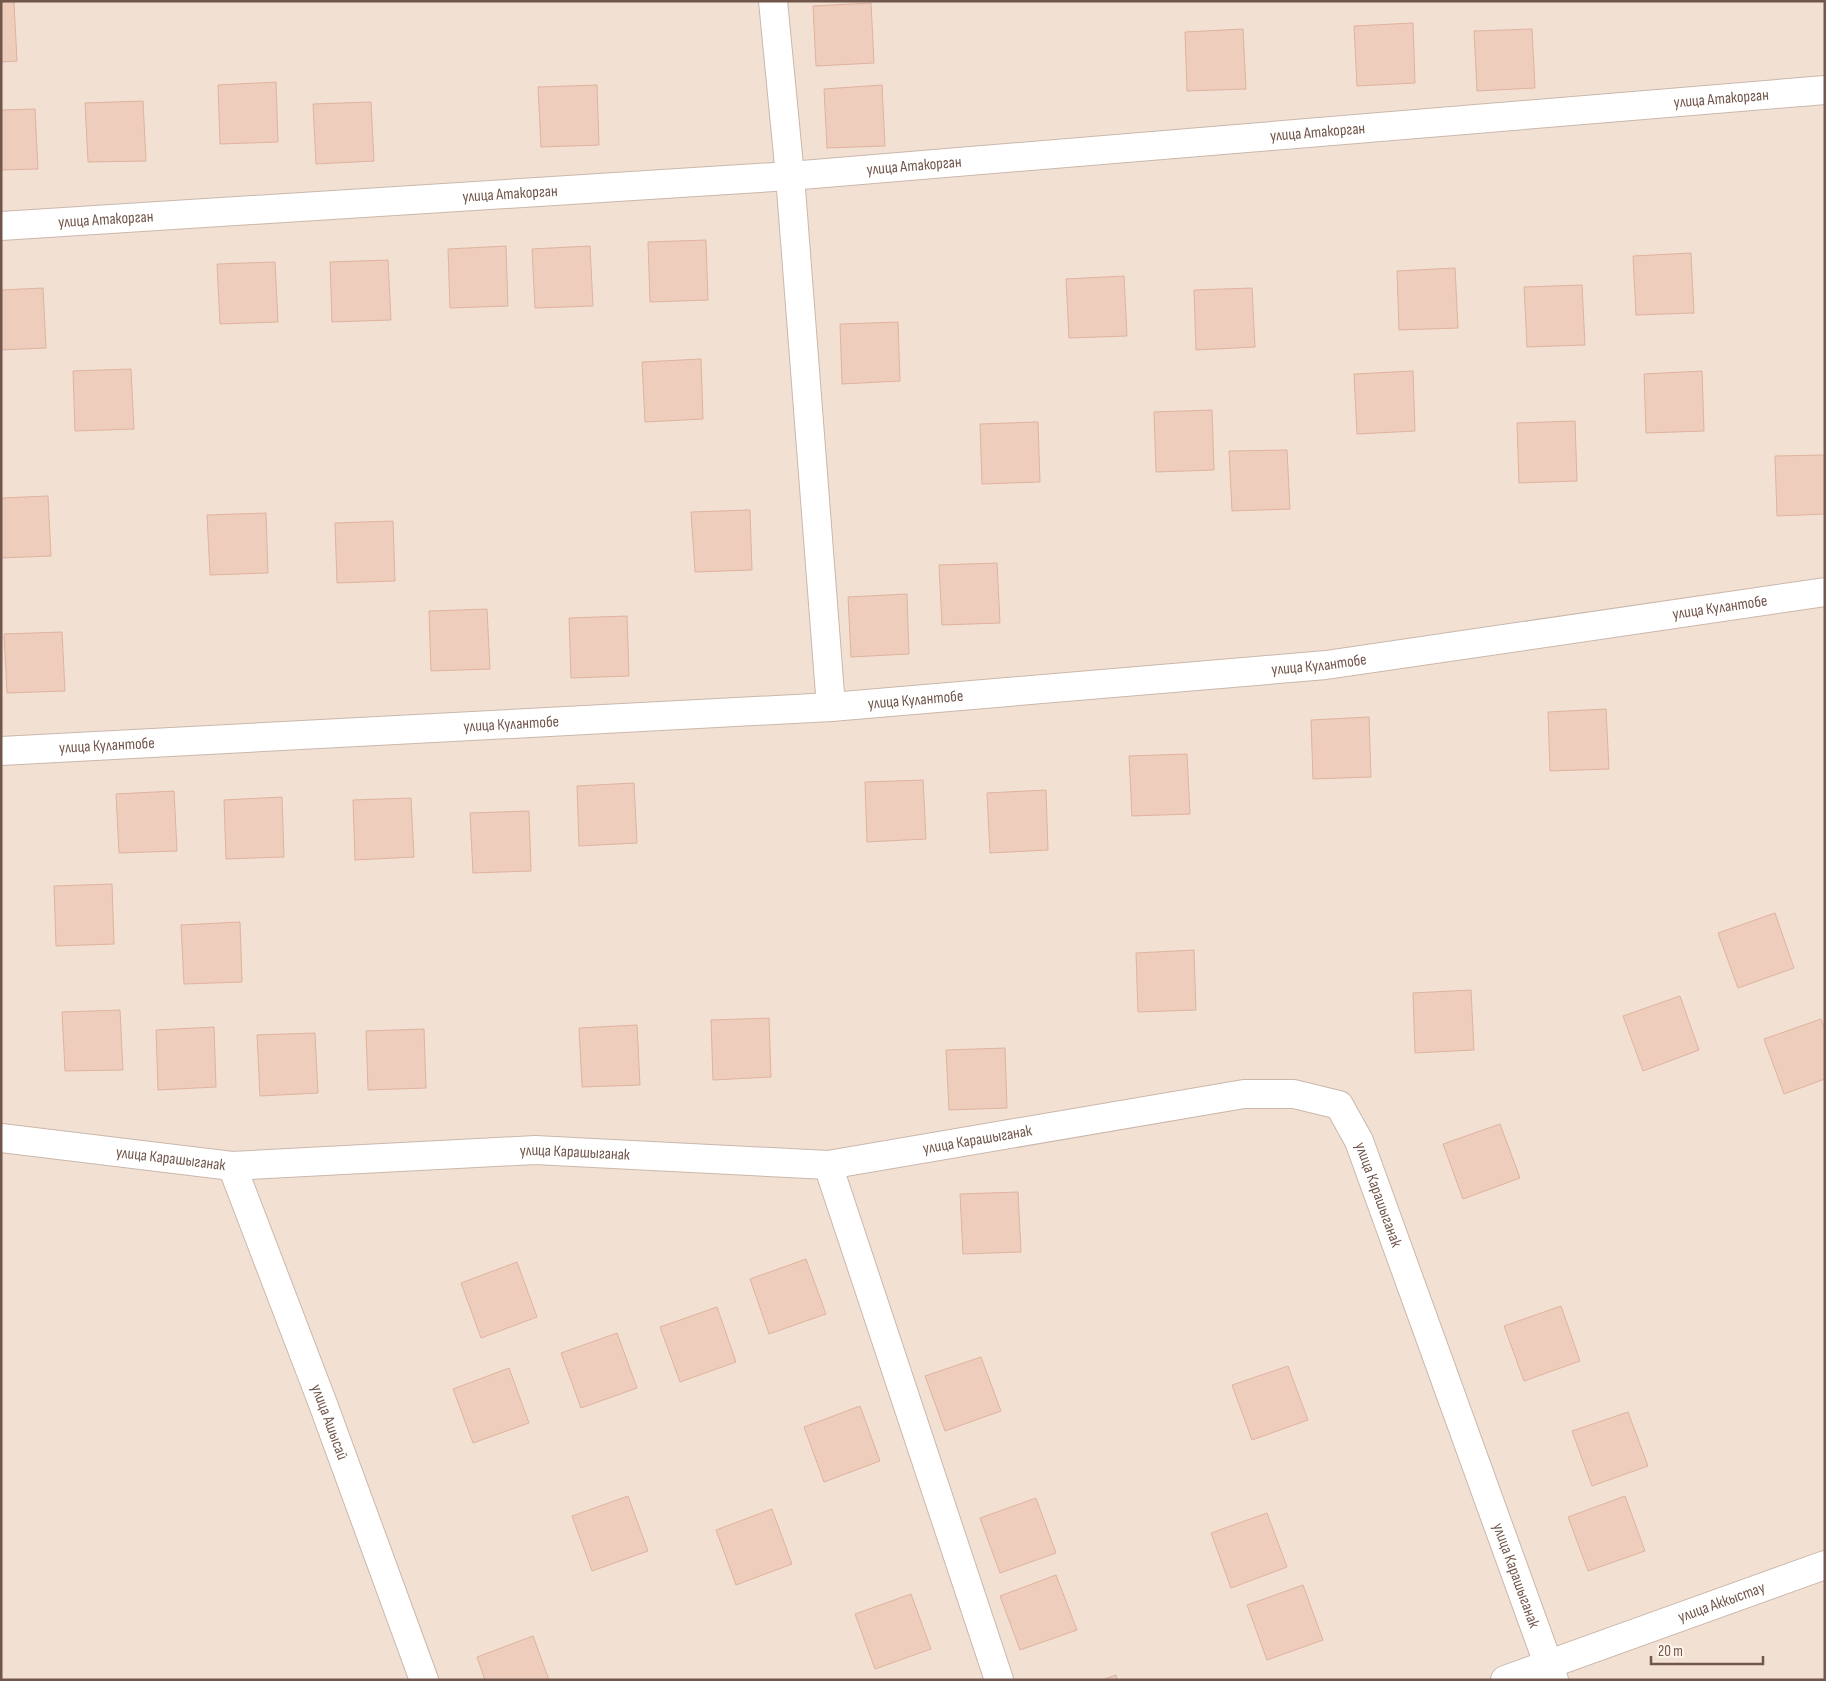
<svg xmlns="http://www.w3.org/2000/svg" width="1826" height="1681" viewBox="0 0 1826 1681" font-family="'Sofia Sans Condensed',sans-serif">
<rect width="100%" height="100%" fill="#fbf0e4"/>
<rect fill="#f2e1d3" x="1" y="1" width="1824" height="1679"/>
<g fill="#eecdbd" stroke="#e0b29f">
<path d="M 1,2 L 14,2 L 17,61 L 1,62 Z"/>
<path d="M 871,3 L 874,63 L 816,66 L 813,6 Z"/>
<path d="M 1413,23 L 1415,83 L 1357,86 L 1354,26 Z"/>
<path d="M 1243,29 L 1246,89 L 1187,91 L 1185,32 Z"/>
<path d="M 1532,29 L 1535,88 L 1477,91 L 1474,31 Z"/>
<path d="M 276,82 L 278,142 L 220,144 L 218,85 Z"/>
<path d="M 597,85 L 599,145 L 541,147 L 538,87 Z"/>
<path d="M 882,85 L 885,146 L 827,148 L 824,89 Z"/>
<path d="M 143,101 L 146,161 L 88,162 L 85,103 Z"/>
<path d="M 371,102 L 374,161 L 316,164 L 313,104 Z"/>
<path d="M 35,109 L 38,169 L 1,170 L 1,110 Z"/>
<path d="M 706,240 L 708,300 L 650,302 L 648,242 Z"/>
<path d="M 506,246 L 508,306 L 450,308 L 448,249 Z"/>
<path d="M 590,246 L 593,306 L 535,308 L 532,249 Z"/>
<path d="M 1691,253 L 1694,313 L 1636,315 L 1633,256 Z"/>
<path d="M 388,260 L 391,320 L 332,322 L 330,262 Z"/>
<path d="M 275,262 L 278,322 L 220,324 L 217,264 Z"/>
<path d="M 1455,268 L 1458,328 L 1399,330 L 1397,271 Z"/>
<path d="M 1124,276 L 1127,336 L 1069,338 L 1066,279 Z"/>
<path d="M 1582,285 L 1585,345 L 1527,347 L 1524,287 Z"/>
<path d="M 43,288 L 46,348 L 1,350 L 1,290 Z"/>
<path d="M 1252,288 L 1255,347 L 1196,350 L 1194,290 Z"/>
<path d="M 898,322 L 900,381 L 842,384 L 840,324 Z"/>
<path d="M 701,359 L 703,419 L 645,422 L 642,362 Z"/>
<path d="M 131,369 L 134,429 L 75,431 L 73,371 Z"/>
<path d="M 1413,371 L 1415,431 L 1357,434 L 1354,374 Z"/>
<path d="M 1702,371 L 1704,431 L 1646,433 L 1644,374 Z"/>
<path d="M 1212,410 L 1214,470 L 1156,472 L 1154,412 Z"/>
<path d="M 1575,421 L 1577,481 L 1519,483 L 1517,423 Z"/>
<path d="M 1038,422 L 1040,482 L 982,484 L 980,424 Z"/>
<path d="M 1287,450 L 1290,509 L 1232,511 L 1229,451 Z"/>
<path d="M 1825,455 L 1825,514 L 1777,516 L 1775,456 Z"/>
<path d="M 48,496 L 51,556 L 1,558 L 1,498 Z"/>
<path d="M 750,510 L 752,570 L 695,572 L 691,512 Z"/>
<path d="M 266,513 L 268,573 L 210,575 L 207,515 Z"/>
<path d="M 393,521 L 395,581 L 337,583 L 335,523 Z"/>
<path d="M 997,563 L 1000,623 L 942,625 L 939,565 Z"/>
<path d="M 907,594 L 909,654 L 851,657 L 848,597 Z"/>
<path d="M 487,609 L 490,669 L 431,671 L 429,611 Z"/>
<path d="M 627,616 L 629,676 L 571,678 L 569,618 Z"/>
<path d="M 62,632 L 65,691 L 7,693 L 4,634 Z"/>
<path d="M 1606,709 L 1609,769 L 1550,771 L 1548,712 Z"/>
<path d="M 1369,717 L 1371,777 L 1313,779 L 1311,720 Z"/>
<path d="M 1187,754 L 1190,814 L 1132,816 L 1129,756 Z"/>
<path d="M 923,780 L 926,839 L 867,842 L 865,782 Z"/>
<path d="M 634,783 L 637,843 L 579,846 L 577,786 Z"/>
<path d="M 1046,790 L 1048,850 L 990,853 L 987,793 Z"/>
<path d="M 174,791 L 177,851 L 119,853 L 116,794 Z"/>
<path d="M 282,797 L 284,857 L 226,859 L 224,800 Z"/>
<path d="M 411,798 L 414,857 L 355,860 L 353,800 Z"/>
<path d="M 529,811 L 531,871 L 473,873 L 470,813 Z"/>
<path d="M 112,884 L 114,944 L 56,946 L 54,886 Z"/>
<path d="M 1775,913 L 1794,968 L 1738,988 L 1718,933 Z"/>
<path d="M 240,922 L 242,982 L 184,984 L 181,925 Z"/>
<path d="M 1194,950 L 1196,1010 L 1138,1012 L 1136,953 Z"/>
<path d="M 1471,990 L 1474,1050 L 1415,1053 L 1413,993 Z"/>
<path d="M 1680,996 L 1699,1050 L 1643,1071 L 1623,1016 Z"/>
<path d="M 120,1010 L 123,1070 L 65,1071 L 62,1012 Z"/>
<path d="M 769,1018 L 771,1077 L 713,1080 L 711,1020 Z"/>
<path d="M 1821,1019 L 1825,1031 L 1825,1079 L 1784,1094 L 1764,1039 Z"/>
<path d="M 637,1025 L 640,1085 L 582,1087 L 579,1028 Z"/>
<path d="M 214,1027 L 216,1087 L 158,1090 L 156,1030 Z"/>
<path d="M 424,1029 L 426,1088 L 368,1090 L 366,1031 Z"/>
<path d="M 315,1033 L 318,1093 L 260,1096 L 257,1035 Z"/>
<path d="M 1005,1048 L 1007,1108 L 949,1110 L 946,1050 Z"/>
<path d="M 1500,1124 L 1520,1178 L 1463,1199 L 1443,1144 Z"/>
<path d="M 1018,1192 L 1021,1252 L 963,1254 L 960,1194 Z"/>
<path d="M 806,1259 L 826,1314 L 769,1334 L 750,1279 Z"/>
<path d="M 517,1262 L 537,1317 L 481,1338 L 461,1283 Z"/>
<path d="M 1561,1306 L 1580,1361 L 1524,1381 L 1504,1326 Z"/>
<path d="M 717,1307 L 736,1362 L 680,1382 L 660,1327 Z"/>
<path d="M 617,1333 L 637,1388 L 581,1408 L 561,1353 Z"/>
<path d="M 981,1357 L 1001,1411 L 945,1431 L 925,1376 Z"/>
<path d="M 1288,1366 L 1308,1420 L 1252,1440 L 1232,1385 Z"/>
<path d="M 509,1368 L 529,1423 L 473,1443 L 453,1389 Z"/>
<path d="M 860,1406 L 880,1461 L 824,1482 L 804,1427 Z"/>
<path d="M 1628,1412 L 1648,1466 L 1592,1486 L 1572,1431 Z"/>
<path d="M 628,1496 L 648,1551 L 592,1571 L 572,1516 Z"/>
<path d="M 1625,1496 L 1645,1551 L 1588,1571 L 1568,1517 Z"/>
<path d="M 1036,1498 L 1056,1553 L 1000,1573 L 980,1518 Z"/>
<path d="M 772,1509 L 792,1564 L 736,1585 L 716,1530 Z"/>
<path d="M 1267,1513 L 1287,1567 L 1231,1588 L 1211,1533 Z"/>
<path d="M 1056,1575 L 1077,1630 L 1020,1650 L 1000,1596 Z"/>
<path d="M 1303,1585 L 1323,1640 L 1267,1660 L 1247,1605 Z"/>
<path d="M 911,1594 L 931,1649 L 875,1669 L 855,1614 Z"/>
<path d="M 533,1636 L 549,1680 L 485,1680 L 477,1657 Z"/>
<path d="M 1116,1675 L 1117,1680 L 1102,1680 Z"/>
</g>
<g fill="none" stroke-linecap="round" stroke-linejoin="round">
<defs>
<g id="street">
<path d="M 773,1 L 790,176 L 831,707"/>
<path id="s1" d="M 1,226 L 790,176 L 1825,90"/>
<path id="s2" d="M 1,751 L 831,707 L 1326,665 L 1825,592"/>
<path id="s3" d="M 1,1138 L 232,1166 L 535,1150 L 828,1165 L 1244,1094 L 1294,1094 L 1339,1105 L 1359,1141 L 1554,1680"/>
<path d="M 828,1165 L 999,1680"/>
<path id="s4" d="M 232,1166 L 323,1404 L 424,1680"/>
<path id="s5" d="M 1505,1680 L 1825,1565"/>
</g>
</defs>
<use href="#street" stroke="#cbb7ab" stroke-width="30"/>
<use href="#street" stroke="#fff" stroke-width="28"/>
</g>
<g text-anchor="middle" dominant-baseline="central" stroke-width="4" stroke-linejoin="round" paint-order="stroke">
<g font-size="16" fill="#71564b" stroke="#fef4ea">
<text stroke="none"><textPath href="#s1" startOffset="1725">улица Атакорган</textPath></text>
<text stroke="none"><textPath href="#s1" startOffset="1320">улица Атакорган</textPath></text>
<text stroke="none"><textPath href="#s1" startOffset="915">улица Атакорган</textPath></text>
<text stroke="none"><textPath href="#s1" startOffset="510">улица Атакорган</textPath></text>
<text stroke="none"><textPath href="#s1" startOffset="105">улица Атакорган</textPath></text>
<text stroke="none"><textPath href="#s2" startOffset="1726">улица Кулантобе</textPath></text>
<text stroke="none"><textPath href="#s2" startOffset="1321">улица Кулантобе</textPath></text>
<text stroke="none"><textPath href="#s2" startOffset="916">улица Кулантобе</textPath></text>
<text stroke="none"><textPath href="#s2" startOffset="511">улица Кулантобе</textPath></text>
<text stroke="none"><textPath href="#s2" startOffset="106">улица Кулантобе</textPath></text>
<text stroke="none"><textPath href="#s3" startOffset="981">улица Карашыганак</textPath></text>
<text stroke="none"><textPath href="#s3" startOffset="576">улица Карашыганак</textPath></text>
<text stroke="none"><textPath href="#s3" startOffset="171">улица Карашыганак</textPath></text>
<text stroke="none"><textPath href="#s3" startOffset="1446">улица Карашыганак</textPath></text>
<text stroke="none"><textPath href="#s4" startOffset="274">улица Ашысай</textPath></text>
<text stroke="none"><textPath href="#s3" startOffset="1851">улица Карашыганак</textPath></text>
<text stroke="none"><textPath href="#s5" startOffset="230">улица Аккыстау</textPath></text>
</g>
</g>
<rect width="1826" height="1681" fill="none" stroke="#71564b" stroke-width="5"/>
<path d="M1651 1656v8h112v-8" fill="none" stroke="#71564b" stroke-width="2.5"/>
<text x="1658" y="1656" font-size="15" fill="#71564b" stroke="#fef4ea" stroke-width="4" paint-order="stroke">20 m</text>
</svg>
